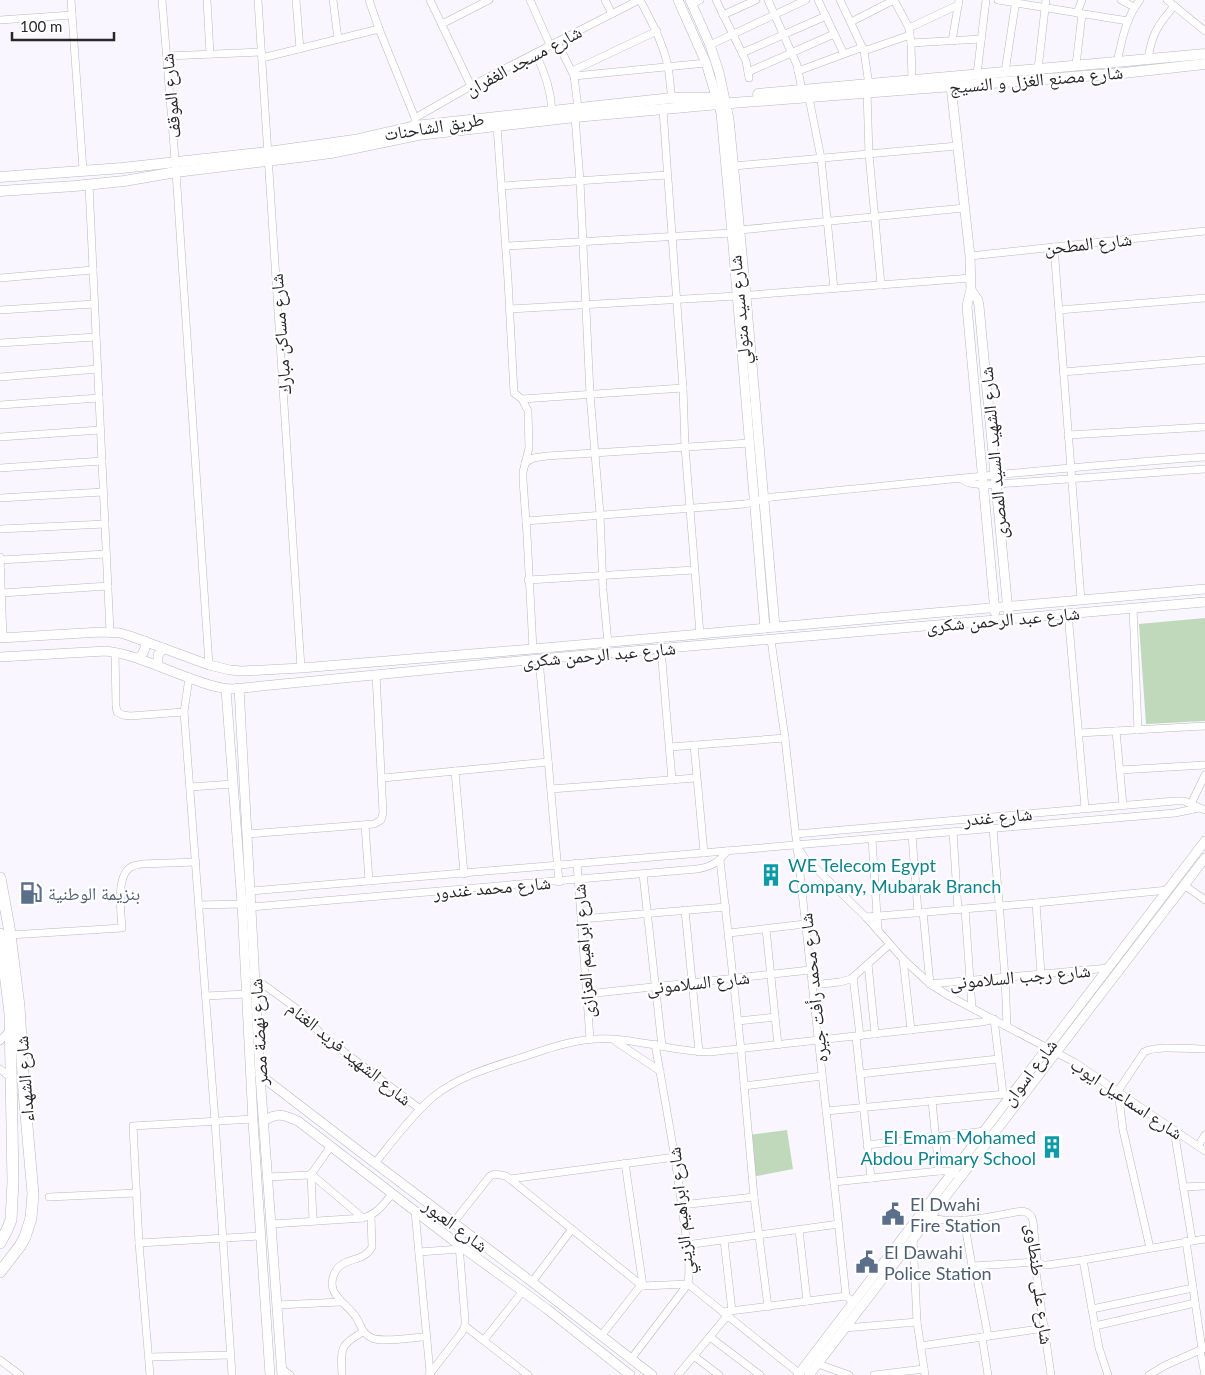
<svg xmlns="http://www.w3.org/2000/svg" width="1205" height="1375" viewBox="0 0 1205 1375" font-family="Lato,'Noto Naskh Arabic',sans-serif">
<rect width="100%" height="100%" fill="#f9f6ff"/>
<g fill="#c0d9bb">
<path d="M 1205,618 L 1205,721 L 1146,724 L 1139,624 Z"/>
<path d="M 787,1130 L 793,1169 L 752,1177 L 749,1135 Z"/>
</g>
<g fill="none" stroke-linecap="round" stroke-linejoin="round">
<defs>
<g id="minor">
<path d="M 71,0 L 83,170"/>
<path d="M 162,0 L 176,172 L 209,665"/>
<path d="M 207,0 L 210,54"/>
<path d="M 258,0 L 301,668"/>
<path d="M 296,0 L 300,49"/>
<path d="M 333,0 L 338,39"/>
<path d="M 369,0 L 379,29 L 415,118"/>
<path d="M 430,0 L 471,86"/>
<path d="M 530,0 L 550,45"/>
<path d="M 605,0 L 612,14"/>
<path d="M 640,0 C 651,21 663,42 668,67 C 670,77 670,88 672,98"/>
<path d="M 716,0 L 746,61 L 749,78"/>
<path d="M 768,0 L 797,65 L 802,90"/>
<path d="M 818,0 L 844,54"/>
<path d="M 840,0 L 864,51 L 869,85"/>
<path d="M 894,0 L 909,28 L 911,43 L 912,80"/>
<path d="M 998,0 L 1128,21"/>
<path d="M 1121,0 L 1134,7"/>
<path d="M 1167,0 L 1205,31"/>
<path d="M 692,4 L 700,0"/>
<path d="M 1077,13 L 1082,0"/>
<path d="M 723,15 L 756,0"/>
<path d="M 0,20 L 72,15"/>
<path d="M 851,22 L 894,0"/>
<path d="M 442,24 L 489,0"/>
<path d="M 909,28 L 958,5"/>
<path d="M 952,41 L 959,0"/>
<path d="M 557,42 L 574,76 L 578,108"/>
<path d="M 911,43 L 981,39"/>
<path d="M 710,45 L 806,0"/>
<path d="M 864,51 L 910,35"/>
<path d="M 535,53 C 545,72 551,89 552,111"/>
<path d="M 742,53 L 826,16"/>
<path d="M 167,56 L 261,52"/>
<path d="M 262,58 L 379,29"/>
<path d="M 1148,59 C 1152,33 1158,25 1174,6"/>
<path d="M 1117,62 C 1122,40 1126,17 1140,0"/>
<path d="M 1076,65 L 1082,14"/>
<path d="M 1038,69 L 1046,0"/>
<path d="M 572,71 L 657,31"/>
<path d="M 798,71 L 863,47"/>
<path d="M 748,72 L 834,34"/>
<path d="M 1005,72 L 1016,0"/>
<path d="M 977,74 L 986,0"/>
<path d="M 574,76 L 706,63"/>
<path d="M 867,92 L 869,154 L 881,285"/>
<path d="M 808,93 L 821,158 L 834,289"/>
<path d="M 663,110 L 683,388 L 685,447 L 700,634"/>
<path d="M 575,117 L 580,181 L 590,394 L 600,514 L 603,590 L 608,643"/>
<path d="M 415,126 L 415,118 L 471,86 L 639,0"/>
<path d="M 497,126 L 508,280 L 514,393 L 522,399 L 683,388"/>
<path d="M 734,166 L 957,146"/>
<path d="M 89,185 L 110,632"/>
<path d="M 502,186 L 667,175"/>
<path d="M 740,230 L 964,208"/>
<path d="M 506,246 L 732,233"/>
<path d="M 1054,247 L 1081,600"/>
<path d="M 970,256 L 1205,231"/>
<path d="M 0,278 L 93,270"/>
<path d="M 510,309 L 737,296 L 971,278"/>
<path d="M 0,310 L 94,304"/>
<path d="M 1059,310 L 1205,298"/>
<path d="M 0,343 L 96,337"/>
<path d="M 1063,372 L 1205,360"/>
<path d="M 0,377 L 98,369"/>
<path d="M 522,399 L 528,411 L 529,448 L 523,472 L 523,480 L 527,535 L 533,649"/>
<path d="M 0,405 L 99,398"/>
<path d="M 1068,435 L 1205,427"/>
<path d="M 0,437 L 100,430"/>
<path d="M 525,463 L 533,458 L 547,456 L 750,443"/>
<path d="M 0,468 L 102,461"/>
<path d="M 961,479 L 969,483 L 984,485 L 1205,469"/>
<path d="M 0,498 L 103,492"/>
<path d="M 526,521 L 745,504 L 772,497 C 916,483 1060,467 1205,457"/>
<path d="M 0,529 L 105,524"/>
<path d="M 0,557 L 3,638"/>
<path d="M 0,560 L 106,554"/>
<path d="M 528,580 L 694,570"/>
<path d="M 2,593 L 108,586"/>
<path d="M 1133,608 L 1138,730"/>
<path d="M 1068,613 L 1085,808"/>
<path d="M 771,640 L 785,738 L 834,1182 L 846,1296 L 854,1303"/>
<path d="M 661,649 L 672,780"/>
<path d="M 115,652 L 116,706 L 117,712 L 123,715 L 130,716 L 184,712"/>
<path d="M 539,659 L 559,882"/>
<path d="M 189,678 L 184,712 L 215,1121 L 232,1375"/>
<path d="M 1116,731 L 1123,805"/>
<path d="M 1079,733 L 1205,726"/>
<path d="M 694,745 L 704,853"/>
<path d="M 670,747 L 785,738"/>
<path d="M 1120,770 L 1205,765"/>
<path d="M 455,771 L 464,874"/>
<path d="M 383,778 L 548,762"/>
<path d="M 190,787 L 233,784"/>
<path d="M 551,789 L 696,778"/>
<path d="M 1191,804 L 1205,775"/>
<path d="M 365,825 L 369,881"/>
<path d="M 993,829 L 1005,977 L 1007,1026"/>
<path d="M 953,832 L 958,910"/>
<path d="M 247,834 L 374,824 L 381,820 L 383,813 L 376,674"/>
<path d="M 796,834 L 1175,801 L 1184,801 L 1205,810"/>
<path d="M 912,835 L 918,913"/>
<path d="M 872,839 L 878,931"/>
<path d="M 798,848 L 804,857 L 866,917 L 903,959 L 930,984 L 949,996 L 1074,1062 L 1205,1151"/>
<path d="M 720,860 L 741,1050 L 754,1197 L 768,1307"/>
<path d="M 577,863 L 590,1039"/>
<path d="M 643,874 L 662,1046"/>
<path d="M 1184,885 L 1205,900"/>
<path d="M 250,891 L 1175,813 L 1199,808"/>
<path d="M 1036,903 L 1041,974"/>
<path d="M 199,905 L 242,904"/>
<path d="M 251,907 L 697,869 C 711,867 719,862 727,851"/>
<path d="M 965,909 L 972,1008"/>
<path d="M 685,910 L 699,1052"/>
<path d="M 923,912 L 930,984 L 1109,968"/>
<path d="M 866,917 L 1036,903 L 1168,890"/>
<path d="M 581,919 L 726,907"/>
<path d="M 766,929 L 778,1045"/>
<path d="M 729,933 L 805,924"/>
<path d="M 10,935 L 122,928 C 121,912 115,873 133,866 C 135,865 138,865 141,864 L 196,862"/>
<path d="M 903,959 L 911,1030"/>
<path d="M 868,964 L 875,1034"/>
<path d="M 853,977 L 860,1036"/>
<path d="M 256,979 L 301,1012 L 323,1036 L 420,1109"/>
<path d="M 812,985 L 840,982 L 851,979 L 890,944"/>
<path d="M 587,994 L 810,970"/>
<path d="M 206,996 L 246,994"/>
<path d="M 738,1021 L 775,1017"/>
<path d="M 856,1037 L 871,1178"/>
<path d="M 0,1041 L 10,1030"/>
<path d="M 615,1041 L 660,1071"/>
<path d="M 0,1069 L 11,1078"/>
<path d="M 860,1074 L 998,1059"/>
<path d="M 744,1086 L 822,1076"/>
<path d="M 932,1101 L 939,1171"/>
<path d="M 826,1111 L 1006,1094"/>
<path d="M 1174,1130 L 1192,1240"/>
<path d="M 867,1145 L 985,1131"/>
<path d="M 1198,1146 L 1205,1135"/>
<path d="M 375,1163 C 393,1141 411,1116 433,1097 C 459,1076 491,1067 523,1057 C 552,1047 580,1037 612,1039 C 645,1041 677,1052 710,1052 L 982,1022 L 994,1019 L 1003,1094"/>
<path d="M 625,1163 L 643,1286"/>
<path d="M 311,1174 L 363,1218"/>
<path d="M 311,1174 L 313,1221"/>
<path d="M 268,1177 L 309,1175 L 312,1173 L 331,1146"/>
<path d="M 510,1179 L 675,1157"/>
<path d="M 834,1182 L 939,1171 L 950,1171 L 961,1177"/>
<path d="M 1183,1187 L 1205,1186"/>
<path d="M 49,1197 L 136,1193"/>
<path d="M 681,1205 L 754,1197"/>
<path d="M 415,1211 L 430,1373"/>
<path d="M 371,1215 L 372,1247 C 364,1263 344,1256 335,1272 C 324,1294 346,1302 356,1317 C 361,1325 362,1334 372,1338 C 383,1343 413,1337 426,1337"/>
<path d="M 926,1215 C 949,1228 996,1215 1022,1211 C 1028,1212 1032,1215 1033,1221 L 1037,1262 L 1036,1272 L 1051,1375"/>
<path d="M 964,1220 L 972,1266 L 976,1273 L 988,1336"/>
<path d="M 453,1223 L 490,1176 L 495,1174 L 506,1176 L 641,1285 L 643,1286 L 688,1284 L 800,1374"/>
<path d="M 272,1224 L 363,1218 C 377,1214 383,1205 392,1194"/>
<path d="M 799,1230 L 807,1301"/>
<path d="M 913,1238 L 917,1322 L 925,1375"/>
<path d="M 724,1240 L 732,1311"/>
<path d="M 1186,1241 L 1202,1349"/>
<path d="M 139,1243 L 260,1236"/>
<path d="M 686,1245 L 839,1224"/>
<path d="M 1150,1248 L 1123,1130 L 1118,1091 L 1144,1052 C 1156,1045 1189,1049 1205,1049"/>
<path d="M 419,1252 L 460,1249"/>
<path d="M 1083,1260 L 1099,1348 L 1108,1375"/>
<path d="M 972,1266 L 1037,1262 L 1043,1265 L 1047,1265 L 1083,1260 L 1205,1239"/>
<path d="M 532,1282 L 572,1229"/>
<path d="M 277,1305 L 341,1302"/>
<path d="M 1092,1309 L 1193,1288"/>
<path d="M 723,1312 L 846,1296"/>
<path d="M 465,1326 L 528,1375"/>
<path d="M 1095,1326 L 1195,1303"/>
<path d="M 845,1328 L 917,1322"/>
<path d="M 601,1336 L 641,1285"/>
<path d="M 710,1337 L 760,1375"/>
<path d="M 982,1337 L 988,1375"/>
<path d="M 484,1340 L 523,1291"/>
<path d="M 920,1346 L 1045,1328"/>
<path d="M 1200,1350 L 1205,1375"/>
<path d="M 694,1356 L 719,1375"/>
<path d="M 149,1357 L 230,1355"/>
<path d="M 631,1359 L 688,1284 C 691,1262 686,1238 683,1215 C 676,1158 665,1101 655,1044"/>
<path d="M 0,1360 L 20,1375"/>
<path d="M 818,1364 L 849,1375"/>
<path d="M 282,1369 L 290,1375"/>
<path d="M 150,1375 L 139,1243 L 133,1126 L 253,1119"/>
<path d="M 342,1375 C 341,1349 339,1345 363,1332"/>
<path d="M 429,1375 L 462,1332 L 465,1326 L 465,1319 L 459,1245"/>
<path d="M 678,1375 L 727,1316"/>
<path d="M 874,1375 L 924,1369"/>
<path d="M 1149,1375 L 1166,1365 L 1205,1348"/>
</g>
<g id="tertiary">
<path d="M 678,0 L 706,63 L 721,113 L 732,233 L 765,628"/>
<path d="M 690,0 L 710,45 L 719,72 L 729,119 L 746,296 L 775,627"/>
<path d="M 951,86 L 970,256 L 971,290 L 968,301 L 967,307 L 995,612"/>
<path d="M 971,290 L 978,300 L 979,306 L 1008,611"/>
<path d="M 0,638 L 101,632 L 120,633 L 130,636 L 209,665 L 230,670 L 242,671 L 301,668 L 533,649 L 910,615 L 1205,589"/>
<path d="M 0,657 L 106,651 C 138,655 167,671 198,681 C 209,685 220,689 232,689 L 539,659 L 1205,602"/>
<path d="M 138,658 C 144,654 146,648 145,641"/>
<path d="M 158,666 L 158,655 L 164,648"/>
<path d="M 239,688 L 260,1075 L 282,1375"/>
<path d="M 226,689 L 242,904 L 253,1121 L 270,1375"/>
<path d="M 260,1075 L 359,1151 L 532,1282 L 652,1375"/>
<path d="M 264,1121 C 278,1112 283,1115 298,1121 L 459,1245 L 547,1309 L 630,1375"/>
<path d="M 798,1375 L 1205,841"/>
<path d="M 809,1375 L 1205,858"/>
</g>
<g id="secondary">
<path d="M 758,94 L 1205,54"/>
<path d="M 0,177 L 122,168 L 268,152 L 354,140 L 415,126 L 552,111 L 672,98 L 721,98"/>
<path d="M 0,191 L 75,186 L 124,181 L 176,172 L 300,157 L 331,153 L 418,135 L 575,117 L 719,104 L 1123,73 L 1205,64"/>
</g>
<g id="trunk">
<path d="M 0,878 L 9,927 L 19,1006 L 24,1092 L 33,1194 L 31,1218 L 25,1237 L 20,1246 L 0,1272"/>
<path d="M 0,934 L 10,1013 L 13,1182 L 11,1220 L 7,1230 L 0,1243"/>
</g>
</defs>
<use href="#minor" stroke="#bbb7c4" stroke-width="8"/>
<use href="#tertiary" stroke="#bbb7c4" stroke-width="10"/>
<use href="#secondary" stroke="#bbb7c4" stroke-width="11"/>
<use href="#trunk" stroke="#bbb7c4" stroke-width="12"/>
<use href="#minor" stroke="#fff" stroke-width="7"/>
<use href="#tertiary" stroke="#fff" stroke-width="9"/>
<use href="#secondary" stroke="#fff" stroke-width="10"/>
<use href="#trunk" stroke="#fff" stroke-width="11"/>
</g>
<defs>
<symbol id="building-bare" viewBox="-9 -9 18 18"><path d="M-4-6H4V6H1V3H-1V6H-4ZM-2.5-4.3h1.7v1.8h-1.7ZM.8-4.3h1.7v1.8H.8ZM-2.5-1h1.7V.8h-1.7ZM.8-1h1.7V.8H.8Z" fill="#0f9aa8" stroke="#fff" stroke-width="2.5" paint-order="stroke"/></symbol>
<symbol id="fuel-bare" viewBox="-9 -9 18 18"><path d="M-5.5-6h7V0h2V4h1.3V-2.5L3-4.5l.8-.8L6-3V5H2.5V1h-1V6h-7ZM-4.2-4.7v3.2H.2V-4.7Z" fill="#5c6f8a" stroke="#fff" stroke-width="2.5" paint-order="stroke"/></symbol>
<symbol id="civic-bare" viewBox="-9 -9 18 18"><path d="M-.6-6.5H3V-4.5H.6V-3L4-1V1h2V6H-6V1h2V-1L-.6-3ZM-1.2 2.5V6h2.4V2.5Z" fill="#5c6f8a" stroke="#fff" stroke-width="2.5" paint-order="stroke"/></symbol>
</defs>
<g fill-rule="evenodd">
<use href="#building-bare" x="755" y="859" width="32" height="32"/>
<use href="#fuel-bare" x="15" y="877" width="32" height="32"/>
<use href="#building-bare" x="1036" y="1131" width="32" height="32"/>
<use href="#civic-bare" x="877" y="1198" width="32" height="32"/>
<use href="#civic-bare" x="851" y="1246" width="32" height="32"/>
</g>
<g text-anchor="middle" dominant-baseline="central" stroke-width="4.5" stroke-linejoin="round" paint-order="stroke">
<g font-size="18" fill="#28262b" stroke="#fff">
<text transform="translate(523 60) rotate(-28)">شارع مسجد الغفران</text>
<text transform="translate(1036 79) rotate(-5)">شارع مصنع الغزل و النسيج</text>
<text transform="translate(170 96) rotate(-95)">شارع الموقف</text>
<text transform="translate(434 126) rotate(-9)">طريق الشاحنات</text>
<text transform="translate(1088 243) rotate(-6)">شارع المطحن</text>
<text transform="translate(739 310) rotate(-95)">شارع سيد متولي</text>
<text transform="translate(280 334) rotate(-94)">شارع مساكن مبارك</text>
<text transform="translate(993 453) rotate(-95)">شارع الشهيد السيد المصرى</text>
<text transform="translate(1003 619) rotate(-5)">شارع عبد الرحمن شكرى</text>
<text transform="translate(599 654) rotate(-5)">شارع عبد الرحمن شكرى</text>
<text transform="translate(998 816) rotate(-5)">شارع غندر</text>
<text transform="translate(492 887) rotate(-5)">شارع محمد غندور</text>
<text transform="translate(583 951) rotate(-94)">شارع ابراهيم العزازى</text>
<text transform="translate(1020 976) rotate(-5)">شارع رجب السلامونى</text>
<text transform="translate(698 982) rotate(-6)">شارع السلامونى</text>
<text transform="translate(813 988) rotate(-96)">شارع محمد رأفت جيره</text>
<text transform="translate(258 1032) rotate(-93)">شارع نهضة مصر</text>
<text transform="translate(350 1053) rotate(39)">شارع الشهيد فريد الغنام</text>
<text transform="translate(1029 1072) rotate(-53)">شارع اسوان</text>
<text transform="translate(24 1079) rotate(-94)">شارع الشهداء</text>
<text transform="translate(1127 1098) rotate(34)">شارع اسماعيل ايوب</text>
<text transform="translate(680 1211) rotate(-96)">شارع ابراهيم الزيني</text>
<text transform="translate(456 1225) rotate(37)">شارع العبور</text>
<text transform="translate(1040 1284) rotate(83)">شارع على طنطاوى</text>
</g>
<g font-size="18" fill="#0d838f" stroke="#fff" text-anchor="start">
<text x="788" y="865">WE Telecom Egypt<tspan x="788" dy="21">Company, Mubarak Branch</tspan></text>
<text x="1036" y="1137" text-anchor="end">El Emam Mohamed<tspan x="1036" dy="21">Abdou Primary School</tspan></text>
</g>
<g font-size="18" fill="#4e5e75" stroke="#fff" text-anchor="start">
<text x="48" y="893">بنزيمة الوطنية</text>
<text x="910" y="1204">El Dwahi<tspan x="910" dy="21">Fire Station</tspan></text>
<text x="884" y="1252">El Dawahi<tspan x="884" dy="21">Police Station</tspan></text>
</g>
</g>
<path d="M12 32v8h102v-8" fill="none" stroke="#28262b" stroke-width="2.5"/>
<text x="20" y="32" font-size="15" fill="#28262b" stroke="#ffffff" stroke-width="4" paint-order="stroke">100 m</text>
</svg>
